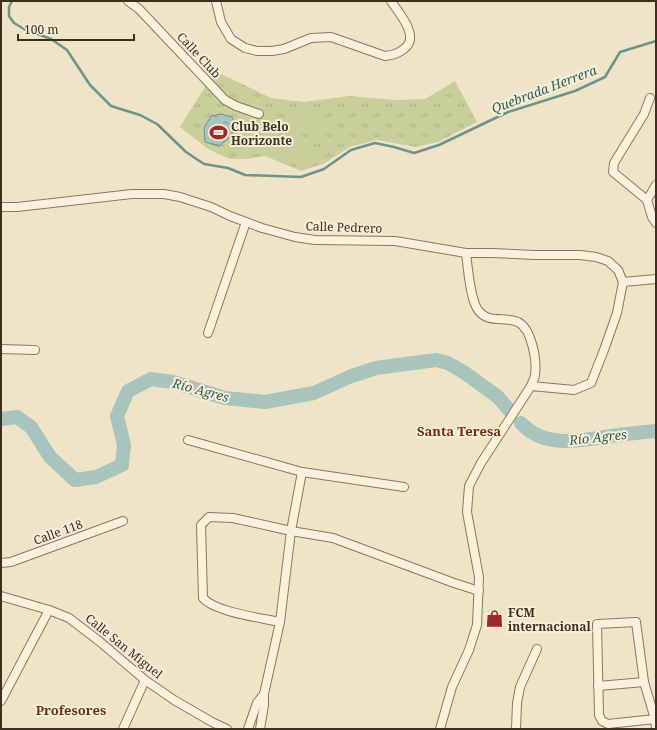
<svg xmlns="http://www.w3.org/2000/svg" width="657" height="730" viewBox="0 0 657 730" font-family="'Noto Serif',serif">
<defs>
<pattern id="grass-tufts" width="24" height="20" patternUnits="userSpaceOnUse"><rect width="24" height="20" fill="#c9cf9b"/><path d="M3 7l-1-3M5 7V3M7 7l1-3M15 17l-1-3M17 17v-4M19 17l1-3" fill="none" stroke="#aeb285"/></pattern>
<pattern id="water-ripples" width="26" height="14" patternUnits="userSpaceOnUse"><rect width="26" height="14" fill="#a9c4bc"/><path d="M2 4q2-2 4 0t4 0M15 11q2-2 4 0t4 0" fill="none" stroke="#8ba098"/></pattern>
</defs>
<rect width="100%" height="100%" fill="#f0e4c8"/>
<path fill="url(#grass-tufts)" d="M 215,71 L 271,98 L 304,102 L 349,96 L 395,100 L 425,99 L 455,81 L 477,122 L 438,142 L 416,147 L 376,140 L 350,147 L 325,163 L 301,171 L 265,156 L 246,159 L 229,159 L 208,149 L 180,127 Z"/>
<g fill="#c9cf9b">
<path d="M 293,110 L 331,118 L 324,139 L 287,130 Z"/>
<path d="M 275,139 L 310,146 L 306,165 L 272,158 Z"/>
</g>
<path fill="url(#water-ripples)" stroke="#6f938a" d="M 221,114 L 232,117 L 237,126 L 228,139 L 219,146 L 205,142 L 204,128 L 211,116 Z"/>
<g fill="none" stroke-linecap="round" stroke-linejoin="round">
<path stroke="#6f938a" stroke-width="2.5" d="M 12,1 L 9,7 L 9,16 L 14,23 L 24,29 L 51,39 L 67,50 L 90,85 L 111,106 L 140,115 L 157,124 L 186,152 L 204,164 L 228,168 L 245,175 L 301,177 L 324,169 L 351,150 L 375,143 L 394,147 L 414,153 L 439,145 L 508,112 L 575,91 L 605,77 L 620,52 L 656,41"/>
<g stroke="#a9c4bc" stroke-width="14">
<path d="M 1,419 L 17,417 L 31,427 L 50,457 L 75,480 L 96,477 L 122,465 L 124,445 L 117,416 L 128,391 L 151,379 L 173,382 L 225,398 L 265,402 L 314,393 L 349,377 L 376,368 L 436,360 L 448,363 L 465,373 L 498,397 L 509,410"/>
<path d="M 521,423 C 546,451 587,439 619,435 C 631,433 644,432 656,431"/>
</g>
<defs>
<g id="street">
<path d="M 128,1 L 139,9 L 225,100 L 236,106 L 259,114"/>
<path d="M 216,1 L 221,22 L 231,39 L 245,48 L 257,51 L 272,51 L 284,49 L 311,38 L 331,37 L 385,56 C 393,55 398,54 405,48 C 420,36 398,12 391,1"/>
<path d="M 650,98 L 644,114 L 614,163 L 613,172 L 647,200 L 652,217 L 656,223"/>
<path d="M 647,200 L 656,185"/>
<path d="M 1,207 L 17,207 L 132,194 L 164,194 L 180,197 L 211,207 L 230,216 L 262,228 L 295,237 L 315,240 L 395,241 L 466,253 L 492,253 L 535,255 L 580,255 L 596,257 L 608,261 L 618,270 L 623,282"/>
<path d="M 623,282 L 656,279"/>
<path d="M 208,333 L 246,222"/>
<path d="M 1,349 L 35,350"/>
<path d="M 531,386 L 574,390 L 591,383 L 604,350 L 617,313 L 623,282"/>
<path d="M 188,440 L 302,472 L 404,487"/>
<path d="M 1,563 L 11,562 L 123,521"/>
<path d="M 1,596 L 49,610 L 69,618 L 99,641 L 145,680 L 174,700 L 212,722 L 227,729"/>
<path d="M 280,622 C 261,618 215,612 203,598 L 201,525 L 209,517 L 233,518 L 291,531 L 333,538 L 454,583 L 479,591"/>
<path d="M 598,686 L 644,682"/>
<path d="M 1,701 L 49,610"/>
<path d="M 655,719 L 608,724 L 602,721 L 599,715 L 597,624 L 636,622 L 644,682 L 655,719 L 656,728"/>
<path d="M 123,729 L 145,680"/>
<path d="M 248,729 L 257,703 L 264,694"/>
<path d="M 260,729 L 264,705 L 264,694 L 280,622 L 291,531 L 302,472"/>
<path d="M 440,729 L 452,687 L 469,650 L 477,625 L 479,577 L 467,512 L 469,486 L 481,463 L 531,386 C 532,382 535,379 535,375 C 537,361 532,329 518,322 C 504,316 488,324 478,310 C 470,299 468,268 466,253"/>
<path d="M 516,729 L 517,703 L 520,687 L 537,649"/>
</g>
</defs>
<use href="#street" stroke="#8d765c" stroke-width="10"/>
<use href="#street" stroke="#faf1dc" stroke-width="8"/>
</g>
<defs>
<symbol id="stadium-bare" viewBox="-9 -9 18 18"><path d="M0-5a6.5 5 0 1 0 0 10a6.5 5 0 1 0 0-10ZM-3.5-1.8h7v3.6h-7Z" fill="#9e2a2b" stroke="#f7eed8" stroke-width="2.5" paint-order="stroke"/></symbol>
<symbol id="shop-bare" viewBox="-9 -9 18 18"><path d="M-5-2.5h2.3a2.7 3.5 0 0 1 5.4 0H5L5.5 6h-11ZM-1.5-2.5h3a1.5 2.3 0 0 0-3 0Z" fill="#9e2a2b" stroke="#f7eed8" stroke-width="2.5" paint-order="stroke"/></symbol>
</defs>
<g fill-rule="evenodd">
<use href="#stadium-bare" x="206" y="120" width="25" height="25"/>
<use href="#shop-bare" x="482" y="606" width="25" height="25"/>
</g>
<g text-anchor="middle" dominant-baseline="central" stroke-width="4" stroke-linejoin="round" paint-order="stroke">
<g font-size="12" fill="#3d2e20" stroke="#f7eed8">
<text transform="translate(199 55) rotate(47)">Calle Club</text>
<text transform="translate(344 227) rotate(2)">Calle Pedrero</text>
<text transform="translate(58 532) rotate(-20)">Calle 118</text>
<text transform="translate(124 646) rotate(39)">Calle San Miguel</text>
</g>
<g font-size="12" font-weight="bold" fill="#3d2e20" stroke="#f7eed8" text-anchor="start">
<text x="231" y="126">Club Belo<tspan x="231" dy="14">Horizonte</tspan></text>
<text x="508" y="612">FCM<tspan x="508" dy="14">internacional</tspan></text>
</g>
<g font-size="13" font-style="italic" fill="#2f5d5a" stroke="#f7eed8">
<text transform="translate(544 89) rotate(-21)">Quebrada Herrera</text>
<text transform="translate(201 390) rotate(15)">Río Agres</text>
<text transform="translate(598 437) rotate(-6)">Río Agres</text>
</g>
<g font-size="13" font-weight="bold" fill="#6b2e1e" stroke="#f7eed8">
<text x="459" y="431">Santa Teresa</text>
<text x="71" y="710">Profesores</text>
</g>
</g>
<rect width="657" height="730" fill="none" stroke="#3d2e20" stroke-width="4"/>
<path d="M18 34v6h116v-6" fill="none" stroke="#3d2e20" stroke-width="2"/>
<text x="24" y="34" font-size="12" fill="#3d2e20" stroke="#f7eed8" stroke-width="3" paint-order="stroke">100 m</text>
</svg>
